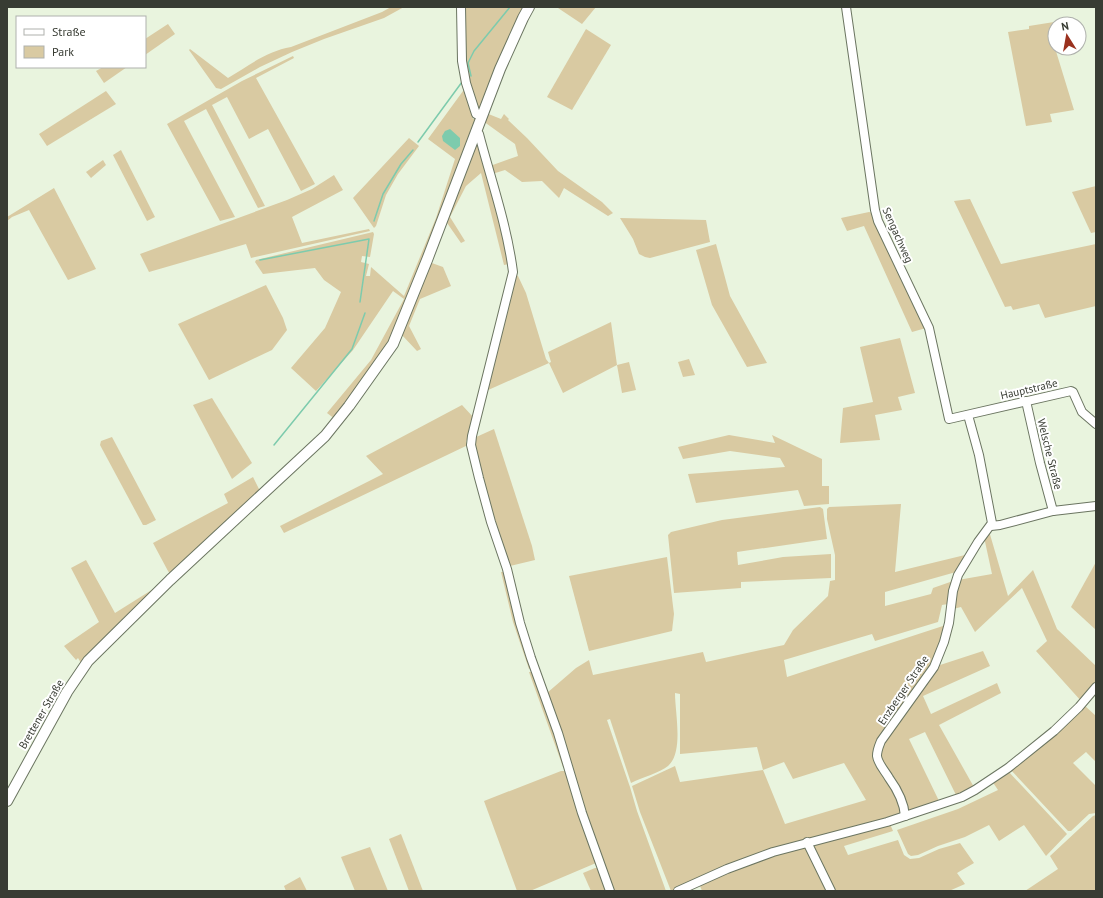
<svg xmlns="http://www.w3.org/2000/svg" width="1103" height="898" viewBox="0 0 1103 898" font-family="'PT Sans',sans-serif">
<rect width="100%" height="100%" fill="#e9f4de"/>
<g fill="#d9caa2" fill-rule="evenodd">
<path d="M 391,7 L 404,7 L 384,18 L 324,39 L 292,52 L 260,67 L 221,89 L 216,88 L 189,50 L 190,49 L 228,78 C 248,66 267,51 291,47 L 382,12 Z"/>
<path d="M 464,7 L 527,7 L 482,107 L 479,108 L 476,107 L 466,69 Z"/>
<path d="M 559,7 L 596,7 L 582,24 L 558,8 Z"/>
<path d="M 1054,22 L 1055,38 L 1053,39 L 1055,48 L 1074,110 L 1050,114 L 1052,122 L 1026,126 L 1008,32 L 1029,29 L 1029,26 Z"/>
<path d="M 168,24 L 175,34 L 145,55 L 145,39 Z"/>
<path d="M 586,29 L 611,45 L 572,110 L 547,97 Z"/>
<path d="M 293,56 L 294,58 L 256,78 L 315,184 L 301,191 L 268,129 L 249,139 L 227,97 L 212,105 L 265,206 L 258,208 L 206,109 L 184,121 L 235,217 L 220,221 L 167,124 L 242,81 Z"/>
<path d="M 103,67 L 127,67 L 104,83 L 96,71 Z"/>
<path d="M 106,91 L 116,104 L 47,146 L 39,134 Z"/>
<path d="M 463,91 L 465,91 L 473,119 L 476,119 L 396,330 L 379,359 L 335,419 L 327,413 L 371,360 L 404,299 L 393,291 L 353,350 L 316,391 L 291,368 L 325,328 L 341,292 L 324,280 L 315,268 L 263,274 L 255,262 L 256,260 L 373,232 L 374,234 L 370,257 L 362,256 L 361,262 L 369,264 L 366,276 L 370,276 L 371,267 L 404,296 L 436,218 L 455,159 L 428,139 Z"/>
<path d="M 486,113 L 501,119 L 504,114 L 509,119 L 508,120 L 527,138 L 558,171 L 602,202 L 613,213 L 608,216 L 564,188 L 559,198 L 542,181 L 522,182 L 505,170 L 492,174 L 490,166 L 518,156 L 515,144 L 483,121 Z"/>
<path d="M 479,137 L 509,264 L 504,265 L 481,173 L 466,186 L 450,217 L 465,241 L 461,243 L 445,220 Z"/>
<path d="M 409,138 L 419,146 L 398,174 L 386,195 L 376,226 L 374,228 L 353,198 Z"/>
<path d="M 121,150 L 155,217 L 147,221 L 113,155 Z"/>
<path d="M 103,160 L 106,165 L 91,178 L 86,172 Z"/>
<path d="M 334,175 L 343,190 L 292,217 L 302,243 L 369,229 L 370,231 L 251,258 L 246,244 L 149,272 L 140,254 L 287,200 L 312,189 Z"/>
<path d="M 1096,186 L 1096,232 L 1091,233 L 1072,192 Z"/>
<path d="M 54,188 L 96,269 L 68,280 L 29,210 L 12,217 L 7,221 L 7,217 Z"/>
<path d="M 970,199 L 1001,264 L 1096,244 L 1096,306 L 1045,318 L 1039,304 L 1013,310 L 1011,306 L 1005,307 L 954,201 Z"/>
<path d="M 869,212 L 873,213 L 926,328 L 912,332 L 864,226 L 847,231 L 841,218 Z"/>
<path d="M 620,218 L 706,220 L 710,242 L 650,258 L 645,257 L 639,254 L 633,239 Z"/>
<path d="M 716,244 L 730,296 L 767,363 L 747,367 L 712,305 L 696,250 Z"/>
<path d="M 429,262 L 443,267 L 451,286 L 420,299 L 409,326 L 421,349 L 417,351 L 401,334 Z"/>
<path d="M 516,275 L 518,276 L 526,293 L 546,359 L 549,363 L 551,362 L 548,352 L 611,322 L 617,365 L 629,362 L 636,390 L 622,393 L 617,365 L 563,393 L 549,363 L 486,391 Z"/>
<path d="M 266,285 L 283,318 L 287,330 L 272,350 L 209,380 L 178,324 Z"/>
<path d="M 900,338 L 915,393 L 898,397 L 902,410 L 875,415 L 880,440 L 840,443 L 843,408 L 873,402 L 860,347 Z"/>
<path d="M 689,359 L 695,375 L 683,377 L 678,362 Z"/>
<path d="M 212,398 L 252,463 L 232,479 L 193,405 Z"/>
<path d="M 462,405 L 474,418 L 466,442 L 468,445 L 284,533 L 280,526 L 383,474 L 366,456 Z"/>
<path d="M 494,429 L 532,546 L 535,560 L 510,566 L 507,564 L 482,478 L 474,438 Z"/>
<path d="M 729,435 L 775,443 L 772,435 L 822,459 L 822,486 L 829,486 L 829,504 L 804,506 L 798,490 L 696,503 L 688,474 L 785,467 L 780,458 L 730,451 L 683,459 L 678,447 Z"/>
<path d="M 112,437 L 156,520 L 146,525 L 143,525 L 100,445 L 101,441 Z"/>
<path d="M 253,477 L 261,493 L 171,575 L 168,571 L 153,543 L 228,503 L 224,494 Z"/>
<path d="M 901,504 L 895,572 L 965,555 L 956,572 L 885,592 L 885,606 L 931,594 L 933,588 L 953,581 L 948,604 L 942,605 L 938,622 L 875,641 L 872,634 L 784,660 L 787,677 L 946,625 L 930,671 L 876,746 L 901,805 L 900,813 L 895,817 L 861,826 L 683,885 L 674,891 L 671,891 L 640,812 L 632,786 L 675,766 L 680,782 L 763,770 L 757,747 L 680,754 L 680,694 L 675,693 C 675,713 684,752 668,766 C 661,772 641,778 631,783 L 610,719 L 607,720 L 630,787 L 637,811 L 666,891 L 613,891 L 601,863 L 547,693 L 576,668 L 589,660 L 593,675 L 703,652 L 706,662 L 784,645 L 793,630 L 828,596 L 830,581 L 835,580 L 835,555 L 827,519 L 827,509 L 829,507 ZM 784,762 L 793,779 L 844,763 L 866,800 L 785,824 L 763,770 Z"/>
<path d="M 820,507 L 823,509 L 827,539 L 737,552 L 738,565 L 783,557 L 831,554 L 831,578 L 741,582 L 741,588 L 674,593 L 668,535 L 671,532 L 722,520 Z"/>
<path d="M 989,531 L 1008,596 L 1033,570 L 1057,629 L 1096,666 L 1096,685 L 1082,702 L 1036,651 L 1047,641 L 1022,588 L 975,632 L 961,607 L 953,609 L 958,580 L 992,574 L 984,537 Z"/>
<path d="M 667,557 L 674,614 L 672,631 L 589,651 L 569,576 Z"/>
<path d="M 86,560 L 115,613 L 166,581 L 81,663 L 78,658 L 76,660 L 64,646 L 99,622 L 71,568 Z"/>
<path d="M 1096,562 L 1096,630 L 1071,607 Z"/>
<path d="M 501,572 L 505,572 L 532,668 L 529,669 L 513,622 Z"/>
<path d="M 983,651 L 990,666 L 923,696 L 931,714 L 997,683 L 1001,693 L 939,725 L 975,789 L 957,797 L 925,732 L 909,739 L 940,803 L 910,813 L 907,811 L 880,757 L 881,749 L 937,666 Z"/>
<path d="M 529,672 L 534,672 L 566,765 L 563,767 Z"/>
<path d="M 1084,705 L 1096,716 L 1096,762 L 1086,752 L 1073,763 L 1096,786 L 1096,813 L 1089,814 L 1071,831 L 1068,831 L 1010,769 Z"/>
<path d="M 561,771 L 565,771 L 584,830 L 596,863 L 530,891 L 517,891 L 484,801 Z"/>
<path d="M 1008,771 L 1067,834 L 1046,856 L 1024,825 L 999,841 L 989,825 L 965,837 L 938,846 L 918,855 L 911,856 L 908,854 L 897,830 L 958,809 L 998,790 L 992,781 Z"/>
<path d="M 1096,815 L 1096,891 L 1025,891 L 1058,869 L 1050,856 L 1093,816 Z"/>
<path d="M 890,824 L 893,831 L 844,846 L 848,855 L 898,840 L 904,855 L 910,859 L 919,858 L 939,849 L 960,843 L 974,863 L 957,873 L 965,884 L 949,891 L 834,891 L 814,847 L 819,842 Z"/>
<path d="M 401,834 L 423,891 L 409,891 L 389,839 Z"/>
<path d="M 370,847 L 388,891 L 355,891 L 341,857 Z"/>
<path d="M 807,847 L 829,891 L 702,891 L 699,883 L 774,854 Z"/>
<path d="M 595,868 L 598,868 L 608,891 L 591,891 L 583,873 Z"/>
<path d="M 300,877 L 307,891 L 286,891 L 284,886 Z"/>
</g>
<path fill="#7dcbad" d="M 450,129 L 460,138 L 460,146 L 455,150 L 443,141 L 442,136 L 445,131 Z"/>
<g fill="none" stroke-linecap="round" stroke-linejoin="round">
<g stroke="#7dcbad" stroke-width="1.5">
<path d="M 471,76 L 468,63 L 474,51 L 510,7"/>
<path d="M 418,142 L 462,82"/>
<path d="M 374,221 L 383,194 L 401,164 L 413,150"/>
<path d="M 260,260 L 369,239 L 360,302"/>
<path d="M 274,445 L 352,349 L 365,313"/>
</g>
<defs>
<g id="minor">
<path d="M 461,7 L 462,61 L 466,83 L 476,114 L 481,116"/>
<path d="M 846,7 L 875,210 L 878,221 L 929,328 L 949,419 L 1071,391 L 1073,392 L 1082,412 L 1096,424"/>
<path d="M 476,131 L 479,134 C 491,180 507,225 513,272 L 472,436 L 471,445 L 479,478 L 491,522 L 507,569 L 520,623 L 531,658 L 558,733 L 582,813 L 610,891"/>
<path d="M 1026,401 L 1040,463 L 1053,511"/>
<path d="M 991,526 L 1000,525 L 1053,511 L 1096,506"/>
<path d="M 905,816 C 904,802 897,789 889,778 C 885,771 878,764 877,756 C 877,750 879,746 881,741 L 934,667 L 944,642 L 949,623 L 953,591 L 958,575 L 978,542 L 992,523 L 979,455 L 968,415"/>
<path d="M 807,842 L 831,891"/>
<path d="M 678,891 L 727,869 L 773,852 L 887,822 L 962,797 L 975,790 L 1008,768 L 1054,731 L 1079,707 L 1096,687"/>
</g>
<path id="major" d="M 7,801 L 67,692 L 88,661 L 170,580 L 325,436 L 349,406 L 393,344 L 427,260 L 500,69 L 523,18 L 529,7"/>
</defs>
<use href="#minor" stroke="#6b7561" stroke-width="10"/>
<use href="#major" stroke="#6b7561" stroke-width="12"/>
<use href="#minor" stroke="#fff" stroke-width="8"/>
<use href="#major" stroke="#fff" stroke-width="10"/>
</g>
<g text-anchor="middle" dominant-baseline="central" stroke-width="4" stroke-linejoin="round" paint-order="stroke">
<g font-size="11" fill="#383c33" stroke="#fff">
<text transform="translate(898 235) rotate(66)">Sengachweg</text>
<text transform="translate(1029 389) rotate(-13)">Hauptstraße</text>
<text transform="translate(1050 454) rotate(76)">Welsche Straße</text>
<text transform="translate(903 690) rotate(-56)">Enzberger Straße</text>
<text transform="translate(41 714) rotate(-60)">Brettener Straße</text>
</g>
</g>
<rect width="1103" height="898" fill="none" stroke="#383c33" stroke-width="16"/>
<rect x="16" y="16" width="130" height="52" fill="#ffffff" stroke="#afb1ad"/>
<rect x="24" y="29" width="20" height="6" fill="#ffffff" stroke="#afb1ad"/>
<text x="52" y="36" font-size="12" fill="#383c33">Straße</text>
<rect x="24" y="46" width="20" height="12" fill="#d9caa2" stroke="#afb1ad"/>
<text x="52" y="56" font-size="12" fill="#383c33">Park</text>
<g transform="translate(1067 36) rotate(349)"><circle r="19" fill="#ffffff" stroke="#afb1ad"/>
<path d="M0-3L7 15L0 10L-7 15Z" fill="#9a311e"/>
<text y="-6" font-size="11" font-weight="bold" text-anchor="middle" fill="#383c33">N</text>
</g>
</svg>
